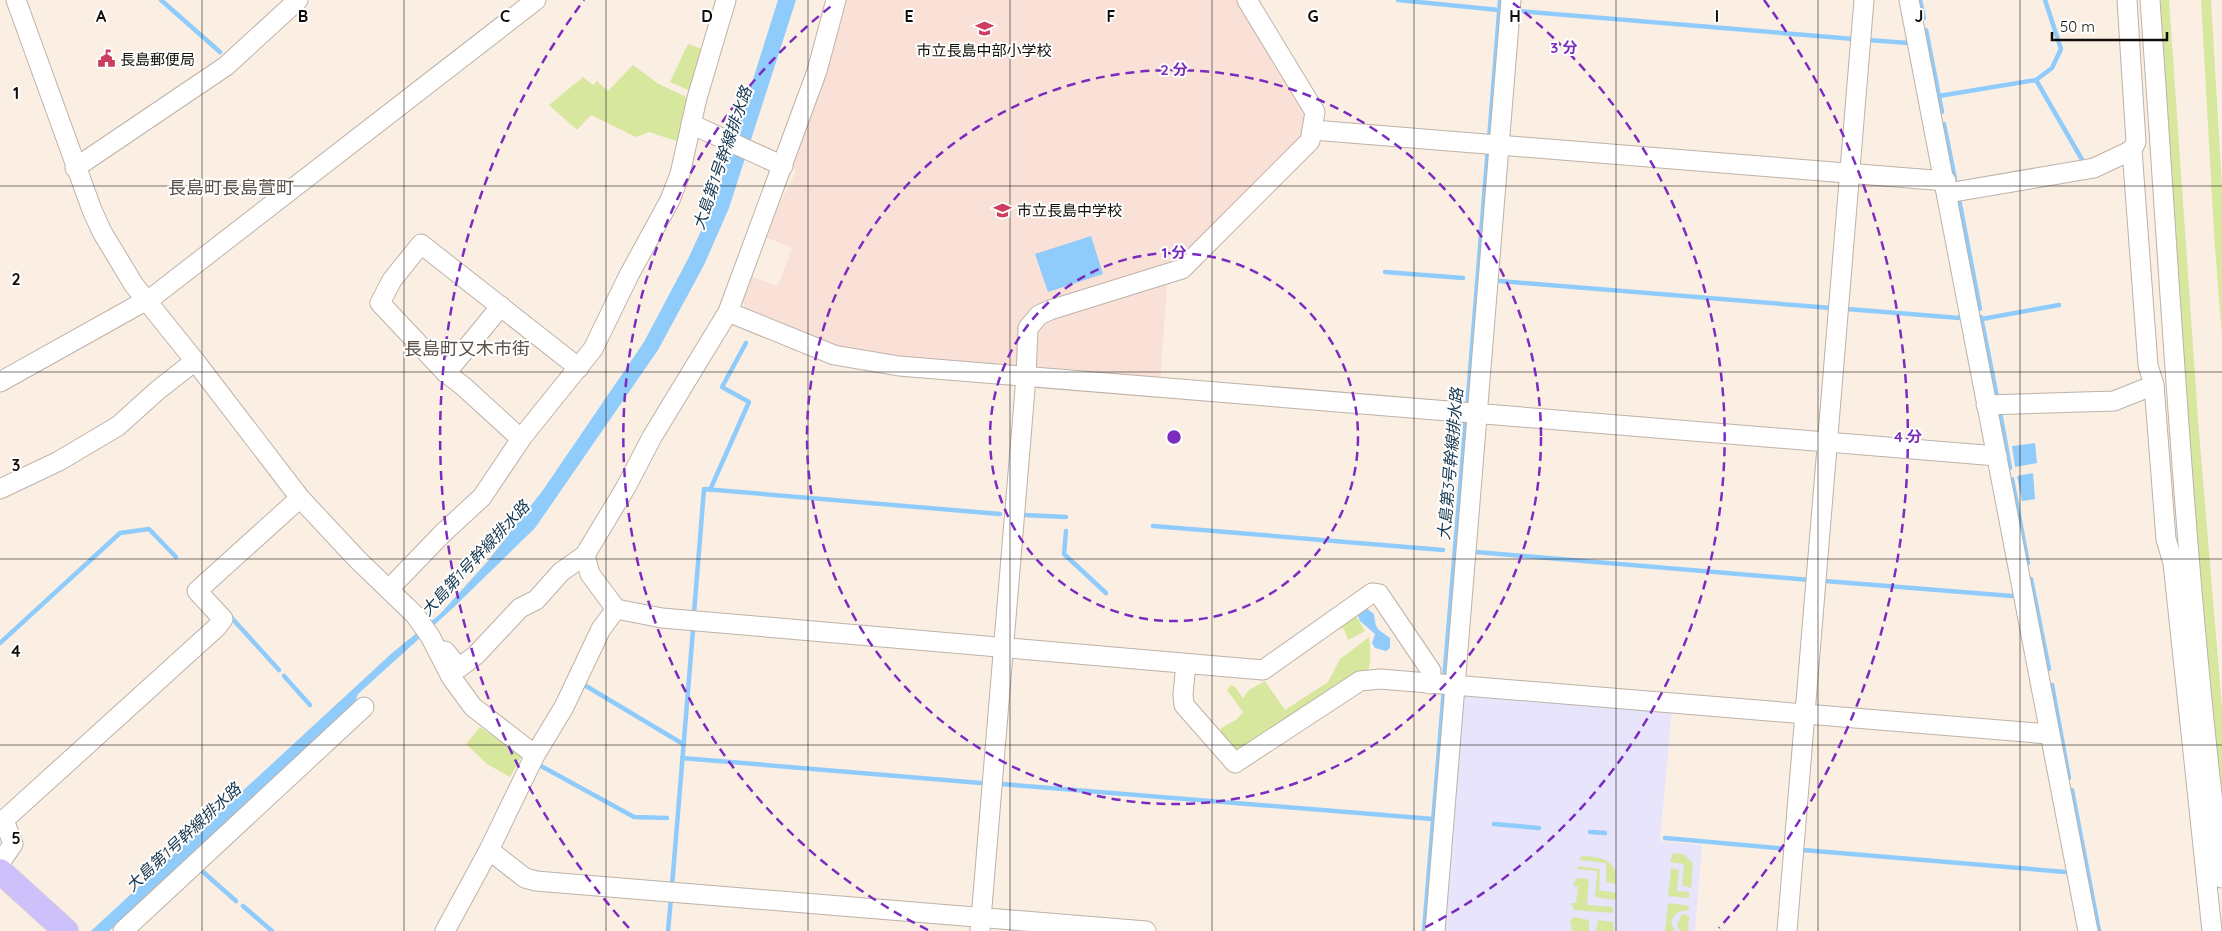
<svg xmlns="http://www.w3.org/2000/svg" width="2222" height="931" viewBox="0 0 2222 931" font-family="Quicksand,'Noto Sans JP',sans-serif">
<rect width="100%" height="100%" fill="#fbefe4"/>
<path fill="#e7e4fb" d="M 1460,694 L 1672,708 L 1660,841 L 1702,845 L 1695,931 L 1441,931 Z"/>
<path fill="#fae1d8" d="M 846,0 L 1237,0 L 1303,110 L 1306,122 L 1300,139 L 1187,254 L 1169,261 L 1160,382 L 856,354 L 746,310 L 739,291 L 745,274 L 778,286 L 792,248 L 763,236 L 796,172 L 792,162 L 825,77 Z"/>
<g fill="#d7e79e">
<path d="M 2158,0 L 2169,0 L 2199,433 L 2222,707 L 2222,811 L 2188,432 Z"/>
<path d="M 2201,0 L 2211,0 L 2222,186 L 2222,337 L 2214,234 Z"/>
<path d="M 688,44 L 705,50 L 692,92 L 670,82 Z"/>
<path d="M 633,65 L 657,83 L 688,98 L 679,142 L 649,132 L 636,137 L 591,115 L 577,130 L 549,105 L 583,77 L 593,85 L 597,81 L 608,91 Z"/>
<path d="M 1355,614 L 1365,631 L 1348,640 L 1344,629 L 1335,627 Z"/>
<path d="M 1369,637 C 1371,649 1371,661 1368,672 L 1240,752 C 1230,749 1220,738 1221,728 L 1236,720 L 1243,712 L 1227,690 L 1231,685 L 1235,687 L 1243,698 L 1249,690 L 1265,681 L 1285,710 L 1328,682 L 1340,659 Z"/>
<path d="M 480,727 L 522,756 L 510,777 L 487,764 L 466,744 Z"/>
<path d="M 1673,853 L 1683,854 L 1693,863 L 1691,888 L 1682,885 L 1684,864 L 1670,862 Z"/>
<path d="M 1582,856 C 1597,857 1608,857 1616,871 L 1616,884 L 1606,882 L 1606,863 L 1579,860 Z"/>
<path d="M 1577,866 L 1600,869 L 1599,890 L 1617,893 L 1615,900 L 1595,897 L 1597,871 L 1578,869 Z"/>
<path d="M 1671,868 L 1679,870 L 1677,891 L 1689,892 L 1689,898 L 1668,896 Z"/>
<path d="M 1576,878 L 1589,879 L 1587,905 L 1613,907 L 1613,913 L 1574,910 L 1571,903 L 1576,903 L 1578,887 L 1573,886 Z"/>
<path d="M 1668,903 L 1690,906 L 1687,911 C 1678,910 1674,915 1671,923 L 1675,931 L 1665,931 Z"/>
<path d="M 1682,914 L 1689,916 L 1688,931 L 1680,931 L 1677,925 Z"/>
<path d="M 1573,917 L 1589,920 L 1589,931 L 1596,931 L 1598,920 L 1613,922 L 1614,930 L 1614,931 L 1572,931 L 1570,920 Z"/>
</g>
<g fill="#8fcbfb">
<path d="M 778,0 L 796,0 L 729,208 L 704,265 L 658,350 L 535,528 L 453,608 L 358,694 L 355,703 L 109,931 L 91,931 L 392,653 L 440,614 L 487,562 L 543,490 L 644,342 L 689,257 L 715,200 Z"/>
<path d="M 1091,236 L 1103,274 L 1048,292 L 1035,254 Z"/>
<path d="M 2035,443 L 2037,463 L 2015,467 L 2012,446 Z"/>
<path d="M 2033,473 L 2035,499 L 2022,501 L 2017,476 Z"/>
<path d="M 1365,607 L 1374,614 C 1376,631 1377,628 1390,638 L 1390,648 L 1386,651 L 1375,648 L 1372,643 L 1375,634 L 1360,621 L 1358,616 Z"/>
</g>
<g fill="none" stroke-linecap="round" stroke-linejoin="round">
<g stroke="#8fcbfb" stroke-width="4.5">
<path d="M 161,0 L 220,52"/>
<path d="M 1398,0 L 1499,10"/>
<path d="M 1920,0 L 1924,18"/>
<path d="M 1519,11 L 1854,39"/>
<path d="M 1926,30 L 1942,112"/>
<path d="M 1867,40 L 1909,43"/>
<path d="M 2036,80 L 2052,68 L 2061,49 L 2045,0"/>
<path d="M 1939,96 L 2036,80 L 2084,163"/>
<path d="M 1944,124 L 1955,179"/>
<path d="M 1489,140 L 1500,0"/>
<path d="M 1959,199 L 1980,309"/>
<path d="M 1385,272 L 1463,278"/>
<path d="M 1499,281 L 1831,308"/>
<path d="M 1847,309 L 1960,318"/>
<path d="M 1981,317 L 1997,397"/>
<path d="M 1982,319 L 2059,305"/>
<path d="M 1467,409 L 1488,147"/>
<path d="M 2000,412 L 2010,468"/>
<path d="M 2012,479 L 2028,563"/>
<path d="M 710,490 L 749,402 L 722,387 L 746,343"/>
<path d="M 1024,515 L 1066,517"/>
<path d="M 1153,526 L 1443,550"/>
<path d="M 1066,531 L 1064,554 L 1106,593"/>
<path d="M 1476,552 L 1810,580"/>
<path d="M 2031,579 L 2049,669"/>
<path d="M 1825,581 L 2012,596"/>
<path d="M 694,613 L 704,489 L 1000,514"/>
<path d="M 229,615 L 279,670"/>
<path d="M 0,643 L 120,533 L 149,529 L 176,557"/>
<path d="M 284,676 L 310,705"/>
<path d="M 1444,680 L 1466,417"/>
<path d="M 581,683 L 683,744"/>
<path d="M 2052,685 L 2069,778"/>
<path d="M 682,758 L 981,783"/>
<path d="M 541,766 L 634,817 L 667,818"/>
<path d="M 1001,784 L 1433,819"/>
<path d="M 2072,790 L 2099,931"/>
<path d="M 1494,824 L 1539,828"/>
<path d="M 1590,832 L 1605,833"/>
<path d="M 1665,838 L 1789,849"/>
<path d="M 1803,850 L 2066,872"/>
<path d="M 202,871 L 236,901"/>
<path d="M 672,886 L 693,630"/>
<path d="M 243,906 L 272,931"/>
<path d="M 668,931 L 671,898"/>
<path d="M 1424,931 L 1444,688"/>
</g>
<defs>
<g id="minor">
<path d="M 16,0 L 92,210 L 102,232 L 134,285 L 195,361 L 300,498 L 357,559 L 415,615 L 430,636 L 451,677 L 473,707 L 535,755"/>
<path d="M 1909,0 L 2088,931"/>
<path d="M 2127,0 L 2136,142 L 2132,150 L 2148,365 L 2154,385 L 2166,539 L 2173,563 L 2212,931"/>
<path d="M 2150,0 C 2171,292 2185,587 2222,878"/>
<path d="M 691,124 L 783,166"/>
<path d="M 1313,130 L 1946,181"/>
<path d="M 75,168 L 226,66 L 298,0"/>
<path d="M 1948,193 L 2094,168 L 2132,150"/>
<path d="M 501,306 L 446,373 L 380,303 L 392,280 L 421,244 L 579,368"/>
<path d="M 728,312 L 834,355 L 899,366 L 1997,456"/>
<path d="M 446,373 L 463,386 L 521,439"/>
<path d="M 0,382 L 154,296 L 536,0"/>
<path d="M 1986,405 L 2114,401 L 2154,385"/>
<path d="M 0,489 L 59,461 L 118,426 L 158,390 L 195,361"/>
<path d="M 389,589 L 442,534 L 482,497 L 523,436 L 593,349 L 629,275 L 670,200 L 680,174 L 697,98 L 726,0"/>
<path d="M 616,609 L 662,618 L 1263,670 L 1372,593 L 1379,594 L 1431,671 L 1430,684"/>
<path d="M 445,651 L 459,668 L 476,655 L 520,608 L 536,600 L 561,572 L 585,555 L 626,487 L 652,437 L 728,312 L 817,71 L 836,0"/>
<path d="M 1186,664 L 1183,694 L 1184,705 L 1235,763 L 1360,681 L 1380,679 L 2049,734"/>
<path d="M 489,850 L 525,878 L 536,881 L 1146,931"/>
<path d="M 0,863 L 13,844 L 4,820 L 217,627 L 223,619 L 197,591 L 300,498"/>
<path d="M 123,931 L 364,707"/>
<path d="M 445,931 L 489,850 L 535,755 L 564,707 L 601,629 L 616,609 L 590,574 L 585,555"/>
<path d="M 980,931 L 1026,377 L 1028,328 L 1039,315 L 1050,310 L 1182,269 L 1310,141 L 1315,112 L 1247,0"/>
<path d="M 1435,931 L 1511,0"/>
<path d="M 1787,931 L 1864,0"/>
</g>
<path id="major" d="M 0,871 L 66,931"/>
</defs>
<use href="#minor" stroke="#beb2a8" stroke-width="21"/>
<use href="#major" stroke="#d4d3d3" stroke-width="26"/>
<use href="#minor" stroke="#fff" stroke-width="19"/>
<use href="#major" stroke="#cec0fb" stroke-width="24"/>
</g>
<path fill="none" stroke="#110d09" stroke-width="1" stroke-opacity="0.55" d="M 202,0 L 202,931M 404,0 L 404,931M 606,0 L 606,931M 808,0 L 808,931M 1010,0 L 1010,931M 1212,0 L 1212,931M 1414,0 L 1414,931M 1616,0 L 1616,931M 1818,0 L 1818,931M 2020,0 L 2020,931M 0,186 L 2222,186M 0,372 L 2222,372M 0,559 L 2222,559M 0,745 L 2222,745"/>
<g fill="none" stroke="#7b2cbf" stroke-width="2.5" stroke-dasharray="9 6">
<circle cx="1174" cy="437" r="184"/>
<circle cx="1174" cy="437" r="367"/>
<path d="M928 930A551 551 0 0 1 835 3M1513 3A551 551 0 0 1 1420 930"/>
<path d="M629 928A734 734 0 0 1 584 0M1764 0A734 734 0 0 1 1719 928"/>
</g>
<defs>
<symbol id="school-bare" viewBox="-9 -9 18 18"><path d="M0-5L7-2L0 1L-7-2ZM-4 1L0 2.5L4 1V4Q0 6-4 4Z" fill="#cc3d60" stroke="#fefffe" stroke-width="2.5" paint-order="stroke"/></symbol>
<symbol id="civic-bare" viewBox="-9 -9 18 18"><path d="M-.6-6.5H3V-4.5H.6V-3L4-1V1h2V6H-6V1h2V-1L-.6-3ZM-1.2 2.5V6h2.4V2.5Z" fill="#cc3d60" stroke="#fefffe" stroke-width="2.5" paint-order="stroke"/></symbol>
</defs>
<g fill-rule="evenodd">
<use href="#school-bare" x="972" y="16" width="25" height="25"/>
<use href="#civic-bare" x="94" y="46" width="25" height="25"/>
<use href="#school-bare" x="990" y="198" width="25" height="25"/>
</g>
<g text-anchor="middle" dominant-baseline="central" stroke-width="4" stroke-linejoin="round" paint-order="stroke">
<g font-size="15" fill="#110d09" stroke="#fefffe" text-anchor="start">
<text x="984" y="50" text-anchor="middle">市立長島中部小学校</text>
<text x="120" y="59">長島郵便局</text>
<text x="1017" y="210">市立長島中学校</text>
</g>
<g font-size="16" font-style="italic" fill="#16364f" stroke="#fefffe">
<text transform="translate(722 158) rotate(-71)">大島第1号幹線排水路</text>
<text transform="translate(1450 464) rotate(-85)">大島第3号幹線排水路</text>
<text transform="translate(475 558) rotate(-47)">大島第1号幹線排水路</text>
<text transform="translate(183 837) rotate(-43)">大島第1号幹線排水路</text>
</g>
<g font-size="18" fill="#5b5148" stroke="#fefffe">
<text x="231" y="187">長島町長島萱町</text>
<text x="467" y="348">長島町又木市街</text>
</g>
</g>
<g font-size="16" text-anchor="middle" font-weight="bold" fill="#110d09" stroke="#fefffe" stroke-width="4" stroke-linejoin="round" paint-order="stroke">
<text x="101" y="22">A</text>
<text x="303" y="22">B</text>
<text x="505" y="22">C</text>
<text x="707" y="22">D</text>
<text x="909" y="22">E</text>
<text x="1111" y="22">F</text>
<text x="1313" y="22">G</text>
<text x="1515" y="22">H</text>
<text x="1717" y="22">I</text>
<text x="1919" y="22">J</text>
<text x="16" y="99">1</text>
<text x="16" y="285">2</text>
<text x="16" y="471">3</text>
<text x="16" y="657">4</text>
<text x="16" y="844">5</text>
</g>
<circle cx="1174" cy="437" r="8" fill="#7b2cbf" stroke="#fefffe" stroke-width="2.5"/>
<g font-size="15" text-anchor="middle" font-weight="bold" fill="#7b2cbf" stroke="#fefffe" stroke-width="4" stroke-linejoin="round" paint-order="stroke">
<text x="1564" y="53">3 分</text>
<text x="1174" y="75">2 分</text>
<text x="1174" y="258">1 分</text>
<text x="1908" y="442">4 分</text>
</g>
<path d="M2052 32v8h115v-8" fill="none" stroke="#110d09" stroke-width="2.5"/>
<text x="2060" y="32" font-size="15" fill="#110d09" stroke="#fefffe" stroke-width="4" paint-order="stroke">50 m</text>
</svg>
